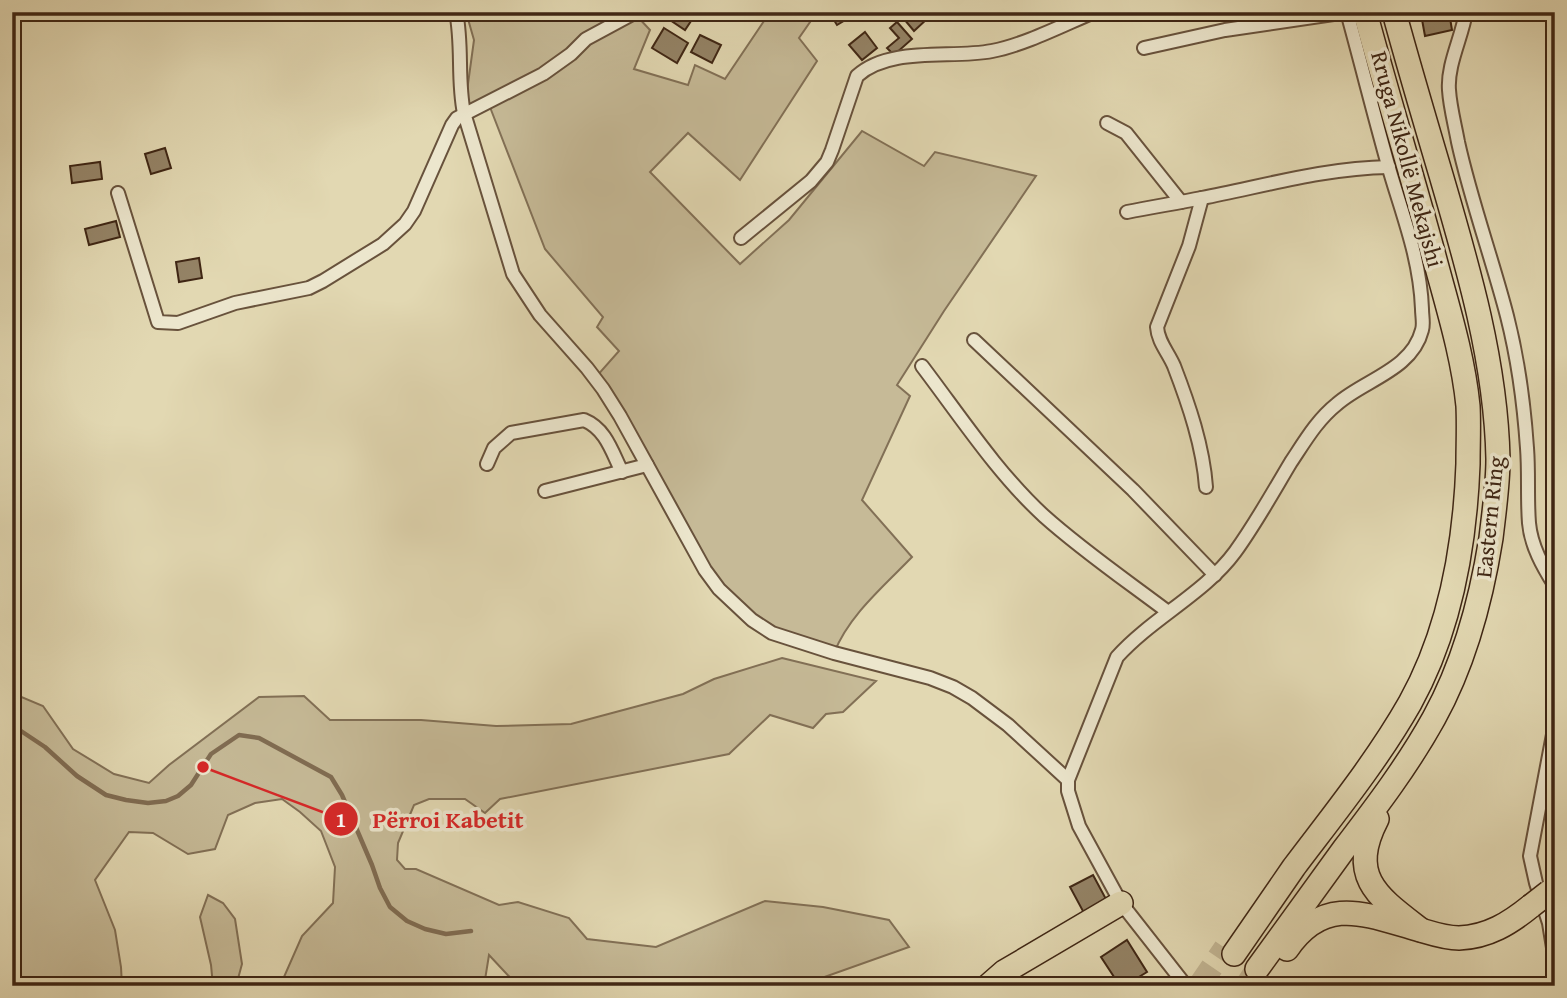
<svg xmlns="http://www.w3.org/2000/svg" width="1567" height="998" viewBox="0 0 1567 998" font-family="'Gentium Book Plus',serif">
<rect width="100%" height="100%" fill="#e2d8b2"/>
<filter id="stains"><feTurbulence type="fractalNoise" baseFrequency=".00286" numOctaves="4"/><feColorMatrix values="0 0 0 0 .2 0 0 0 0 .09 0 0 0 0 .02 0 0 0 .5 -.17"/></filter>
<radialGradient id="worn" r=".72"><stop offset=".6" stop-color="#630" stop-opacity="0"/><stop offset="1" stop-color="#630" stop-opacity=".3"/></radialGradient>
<g fill="#c6ba97" stroke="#827056" stroke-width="2">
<path d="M 466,12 L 637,12 L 635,14 L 650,30 L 634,69 L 688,85 L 695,65 L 725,79 L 770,12 L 817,12 L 799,38 L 817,61 L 740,180 L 688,133 L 650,172 L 740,264 L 789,220 L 862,131 L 924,166 L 935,152 L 1036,176 L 944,311 L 897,385 L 910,396 L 862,500 L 912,557 C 884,586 849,615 834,653 L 785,638 L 719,589 L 595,378 L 619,351 L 597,327 L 603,317 L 545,249 L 488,102 L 464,113 L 474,40 Z"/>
<path d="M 1547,344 L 1555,344 L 1555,467 L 1548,417 Z"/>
<path d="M 782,658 L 876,681 L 843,712 L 826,714 L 813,728 L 770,715 L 729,754 L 500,799 L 485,813 L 465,799 L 429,799 L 414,805 L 398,843 L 397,860 L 405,869 L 416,869 L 499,905 L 518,902 L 569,918 L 587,939 L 656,947 L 765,901 L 823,907 L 889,920 L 909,947 L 802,985 L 793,986 L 518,986 L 489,955 L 484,986 L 280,986 L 302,936 L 333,903 L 335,867 L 321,831 L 300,812 L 282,799 L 255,803 L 228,815 L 215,849 L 188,854 L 153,833 L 129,832 L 95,880 L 115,930 L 121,967 L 122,986 L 12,986 L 12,693 L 43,706 L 73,749 L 114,774 L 149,783 L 169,765 L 259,697 L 304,696 L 330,720 L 421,720 L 496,726 L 571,724 L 683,694 L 714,679 Z"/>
<path d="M 208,895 L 223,903 L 235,919 L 242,964 L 236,986 L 213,986 L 211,965 L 200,917 Z"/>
</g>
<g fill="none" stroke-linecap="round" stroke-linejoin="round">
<path stroke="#806c52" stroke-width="4.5" d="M 12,725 L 45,747 L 77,776 L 106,795 L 126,800 L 148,803 L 166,801 L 178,796 L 191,785 L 211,754 L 239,735 L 259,738 L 331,777 L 342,795 L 372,865 L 380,888 L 390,907 L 407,921 L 425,929 L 446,934 L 471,931"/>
</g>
<g fill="#948366" stroke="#3f2614" stroke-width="2">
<path d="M 658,12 L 693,12 L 688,19 L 691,21 L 685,30 Z"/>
<path d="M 829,12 L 859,12 L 837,25 Z"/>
<path d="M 911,12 L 921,12 L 927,19 L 914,31 L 904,19 Z"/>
<path d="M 1430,12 L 1449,12 L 1452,30 L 1425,36 L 1421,14 Z"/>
<path d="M 897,22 L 912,39 L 894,55 L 887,48 L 899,38 L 890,28 Z"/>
<path d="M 664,28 L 688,43 L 677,63 L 652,48 Z"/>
<path d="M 865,32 L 877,48 L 862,60 L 849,45 Z"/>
<path d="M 700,35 L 721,45 L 712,63 L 691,52 Z"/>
<path d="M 165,148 L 171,168 L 151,174 L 145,154 Z"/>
<path d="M 100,162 L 102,179 L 72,183 L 70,166 Z"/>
<path d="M 116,221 L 120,237 L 89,245 L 85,229 Z"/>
<path d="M 199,258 L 202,278 L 179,282 L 176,262 Z"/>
<path d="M 1093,875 L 1107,901 L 1084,913 L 1070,887 Z"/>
<path d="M 1127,940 L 1147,972 L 1124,986 L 1120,986 L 1101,957 Z"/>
</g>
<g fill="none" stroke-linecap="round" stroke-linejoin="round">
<g stroke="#c1b492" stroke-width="23" stroke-dasharray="23 11" stroke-linecap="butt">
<path d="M 1199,986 L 1225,948"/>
<path d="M 1246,986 L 1257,969"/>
</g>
<defs>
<g id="street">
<path d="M 456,12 C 463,46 457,80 464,113 L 513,274 L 540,315 L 587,368 L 603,389 L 620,416 L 705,570 L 719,589 L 752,620 L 772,633 L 834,653 L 930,678 L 953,687 L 972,698 L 1008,725 L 1068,780"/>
<path d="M 1466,12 C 1462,37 1447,65 1449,90 C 1450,107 1455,125 1458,142 C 1471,201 1492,258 1507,316 C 1518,359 1524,404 1527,448 C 1529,473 1527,498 1529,523 C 1531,546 1543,567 1555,586"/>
<path d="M 1144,48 L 1225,30 L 1347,12"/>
<path d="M 1107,123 L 1126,133 L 1181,202"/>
<path d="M 118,193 L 158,322 L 178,323 L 235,303 L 309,288 L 323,281 L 383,244 L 405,224 L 414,211 L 452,125 L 457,118 L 543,74 L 571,54 L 586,39 L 636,12"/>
<path d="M 1202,198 L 1189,246 L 1157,327 C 1158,342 1168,352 1174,366 C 1189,405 1203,446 1206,487"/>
<path d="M 1127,212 C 1152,207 1177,203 1202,198 C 1264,186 1325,168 1389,167"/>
<path d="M 741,238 L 811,181 L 827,162 L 832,150 L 857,76 C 890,46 951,59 992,51 C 1024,45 1063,25 1094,12"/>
<path d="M 974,340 L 1133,490 L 1215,575"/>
<path d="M 922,366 C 960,416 998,474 1044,516 C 1083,551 1127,581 1168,612"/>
<path d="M 487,464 L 494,448 L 511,433 L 584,420 C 606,429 612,452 622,472"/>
<path d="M 545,491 L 647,465"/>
<path d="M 1554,954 L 1549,923 L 1536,883 L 1530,856 L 1555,724"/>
<path d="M 1186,986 L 1121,903 L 1079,826 L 1068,791 L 1068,780 L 1117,657 C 1152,618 1205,593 1235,552 C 1256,523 1273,492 1291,462 C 1305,441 1317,420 1337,404 C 1364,380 1412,370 1422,330 C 1424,324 1422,316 1422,309 C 1420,257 1402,214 1388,165 C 1374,115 1361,63 1347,12"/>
</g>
<g id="highway">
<path d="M 1377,819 C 1347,877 1378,897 1421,930"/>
<path d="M 1287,949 C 1324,895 1365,914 1417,929 C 1431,933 1444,938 1459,938 C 1488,937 1510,923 1531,906"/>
<path d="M 1234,954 C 1254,925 1274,896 1294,867 C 1334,814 1377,761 1410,703 C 1450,631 1465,546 1468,464 C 1468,445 1469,425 1468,406 C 1463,355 1447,305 1434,256 C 1412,175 1387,94 1365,12"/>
<path d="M 1257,969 C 1286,929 1315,889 1344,849 C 1376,807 1408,765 1434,718 C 1465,662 1481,601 1491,538 C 1494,512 1498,485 1498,459 C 1496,362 1468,267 1441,175 C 1425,121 1409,67 1394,12"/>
<path d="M 988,986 L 1004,972 L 1121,903"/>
</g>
</defs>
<use href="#street" stroke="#68523c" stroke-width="16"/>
<use href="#highway" stroke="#3f2614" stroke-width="26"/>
<use href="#street" stroke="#ece6cd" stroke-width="12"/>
<use href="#highway" stroke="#e2d8b2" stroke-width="23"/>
<defs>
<path id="highway-bridge" d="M 1531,906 L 1549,892"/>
</defs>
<use href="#highway-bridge" stroke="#3f2614" stroke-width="26" stroke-linecap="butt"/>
<use href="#highway-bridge" stroke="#e2d8b2" stroke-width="23"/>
</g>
<g text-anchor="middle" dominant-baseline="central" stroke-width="7" stroke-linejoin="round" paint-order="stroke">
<g font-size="23" fill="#3f2614" stroke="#ece6cd">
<text transform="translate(1408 159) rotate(75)">Rruga Nikollë Mekajshi</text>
<text transform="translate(1489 517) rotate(-84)">Eastern Ring</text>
</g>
</g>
<path fill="none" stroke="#d62828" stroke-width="2.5" d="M203 767L341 819"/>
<g fill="#d62828" stroke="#ece6cd" stroke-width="2.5">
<circle cx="203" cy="767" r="7"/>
<circle cx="341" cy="819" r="18"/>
</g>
<g font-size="21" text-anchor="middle" font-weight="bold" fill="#fff">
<text x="341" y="827">1</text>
</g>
<g font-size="24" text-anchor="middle" font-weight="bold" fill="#d62828" stroke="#ece6cd" stroke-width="7" stroke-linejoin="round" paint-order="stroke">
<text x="448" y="828">Përroi Kabetit</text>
</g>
<rect width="1567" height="998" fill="none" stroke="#e2d8b2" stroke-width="42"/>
<rect x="14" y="14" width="1539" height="970" fill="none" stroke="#3f2614" stroke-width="3.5"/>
<rect x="21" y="21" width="1525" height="956" fill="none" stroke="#3f2614" stroke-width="2"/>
<rect width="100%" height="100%" filter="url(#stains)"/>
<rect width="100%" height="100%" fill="url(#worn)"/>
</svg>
